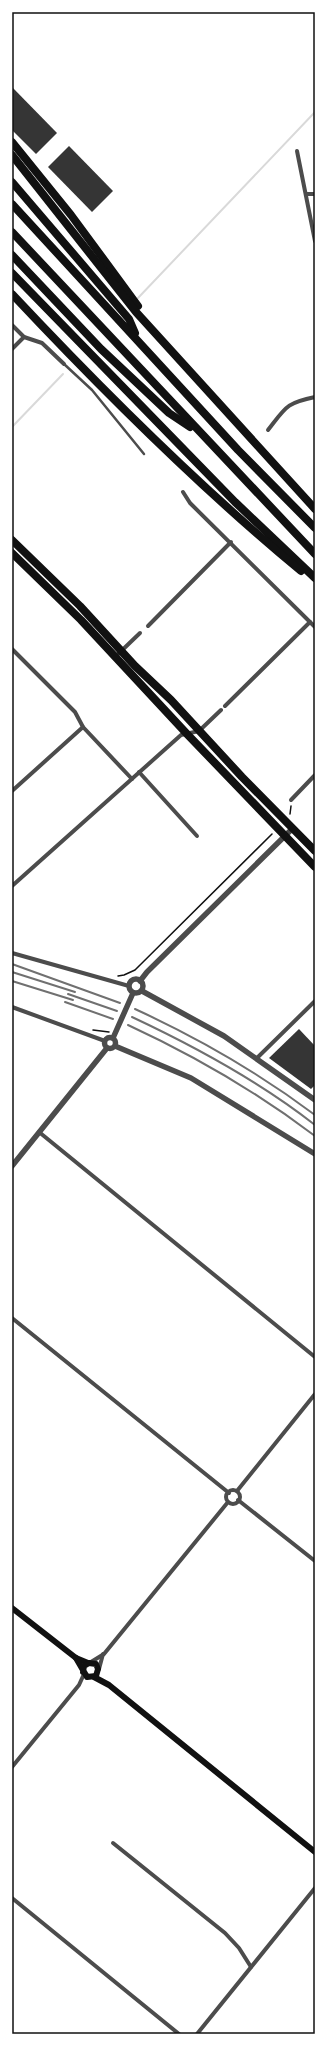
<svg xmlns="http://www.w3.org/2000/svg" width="327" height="2046" viewBox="0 0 327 2046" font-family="Poppins,sans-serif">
<rect width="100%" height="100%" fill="#fff"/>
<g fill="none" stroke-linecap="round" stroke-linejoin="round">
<g stroke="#d9d9d9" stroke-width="2">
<path d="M 138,298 L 315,112"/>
<path d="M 12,427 L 63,374"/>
</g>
</g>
<g fill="#353535">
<path d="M 12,87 L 57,133 L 36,154 L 12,130 Z"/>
<path d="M 69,146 L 113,191 L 92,212 L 48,167 Z"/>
<path d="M 299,1029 L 315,1046 L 315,1085 L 311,1089 L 269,1058 Z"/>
</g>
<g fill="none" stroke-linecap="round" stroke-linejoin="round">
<g stroke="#111" stroke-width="1.5">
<path d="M 290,814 L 291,806"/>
<path d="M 118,976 L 124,975 L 135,970 L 272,834"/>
<path d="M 93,1030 L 109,1032"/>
</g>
<path stroke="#4c4c4c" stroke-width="2.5" d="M 64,364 L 92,390 L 144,454"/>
<g stroke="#4c4c4c" stroke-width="4">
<path d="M 297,151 L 315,241"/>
<path d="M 306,194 L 315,194"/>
<path d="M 12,325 L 24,337 L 42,343 L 64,364"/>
<path d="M 12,349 L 24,337"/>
<path d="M 268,430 C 286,407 286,403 315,397"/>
<path d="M 183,492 L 190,503 L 315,627"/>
<path d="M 148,626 L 231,542"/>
<path d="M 12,649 L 75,712 L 83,727 L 132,779"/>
<path d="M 115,657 L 140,633"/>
<path d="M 225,706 L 310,622"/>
<path d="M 139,772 L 197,836"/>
<path d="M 12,791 L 83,727"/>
<path d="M 291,800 L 315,775"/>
<path d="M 12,886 L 181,735 L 199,731 L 221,710"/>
<path d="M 12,953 L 129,986"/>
<path d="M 12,1007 L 105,1041"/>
<path d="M 257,1058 L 315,1001"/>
<path d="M 39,1132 L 315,1357"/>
<path d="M 12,1318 L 229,1493"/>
<circle cx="233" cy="1497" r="7"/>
<path d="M 237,1491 L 315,1394"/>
<path d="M 238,1500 L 315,1561"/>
<path d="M 91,1662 L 104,1654 L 228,1502"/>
<path d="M 99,1669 L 103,1654"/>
<path d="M 12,1767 L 79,1685 L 84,1674"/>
<path d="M 113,1843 L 225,1933 L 239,1948 L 251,1967"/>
<path d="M 12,1898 L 179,2034"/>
<path d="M 197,2034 L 315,1888"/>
</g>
<g stroke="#4c4c4c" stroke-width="5.5">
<circle cx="136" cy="986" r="7"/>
<path d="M 140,981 L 147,972 L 293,828"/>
<path d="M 142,991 L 224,1036 L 315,1100"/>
<circle cx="110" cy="1043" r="5.5"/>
<path d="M 113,1038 L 133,993"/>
<path d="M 115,1046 L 191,1078 L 315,1154"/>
<path d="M 12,1166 L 107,1048"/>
</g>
<g stroke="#111" stroke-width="6">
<path d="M 12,1608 L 76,1658 L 88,1663"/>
<path d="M 76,1658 L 87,1677 L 96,1676 L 98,1669 L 96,1664 L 89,1663 L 84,1666 L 83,1672"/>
<path d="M 94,1677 L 109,1685 L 315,1852"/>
</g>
<g stroke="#111" stroke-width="8">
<path d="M 12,540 L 80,606 L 135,666 L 171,700 L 242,777 L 315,851"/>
<path d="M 12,553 L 81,620 L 187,734 L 315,867"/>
</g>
<g stroke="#111" stroke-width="8">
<path d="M 12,142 L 71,215 L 138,306"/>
<path d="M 12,155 L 136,312 L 315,509"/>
<path d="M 12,182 L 129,319 L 135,333"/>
<path d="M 12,204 L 238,450 L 315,528"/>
<path d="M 12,232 L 315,554"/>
<path d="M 12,255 L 101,349 L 169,413 L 190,427"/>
<path d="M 12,273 L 235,502 L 315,578"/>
<path d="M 12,294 C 103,391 198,486 301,571"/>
</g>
<g stroke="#707070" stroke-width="2">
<path d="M 12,964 L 120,1003"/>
<path d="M 12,972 L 75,992"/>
<path d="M 12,981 L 73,1000"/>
<path d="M 68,994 L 117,1011"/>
<path d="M 65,1002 L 113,1019"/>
<path d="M 135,1009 C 198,1038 259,1073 315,1115"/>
<path d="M 132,1017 C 196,1047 259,1081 315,1125"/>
<path d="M 128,1025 C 195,1056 257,1092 315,1136"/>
</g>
</g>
<rect width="327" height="2046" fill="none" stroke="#ffffff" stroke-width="26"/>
<rect x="13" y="13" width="301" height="2020" fill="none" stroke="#111" stroke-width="1.5"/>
</svg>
